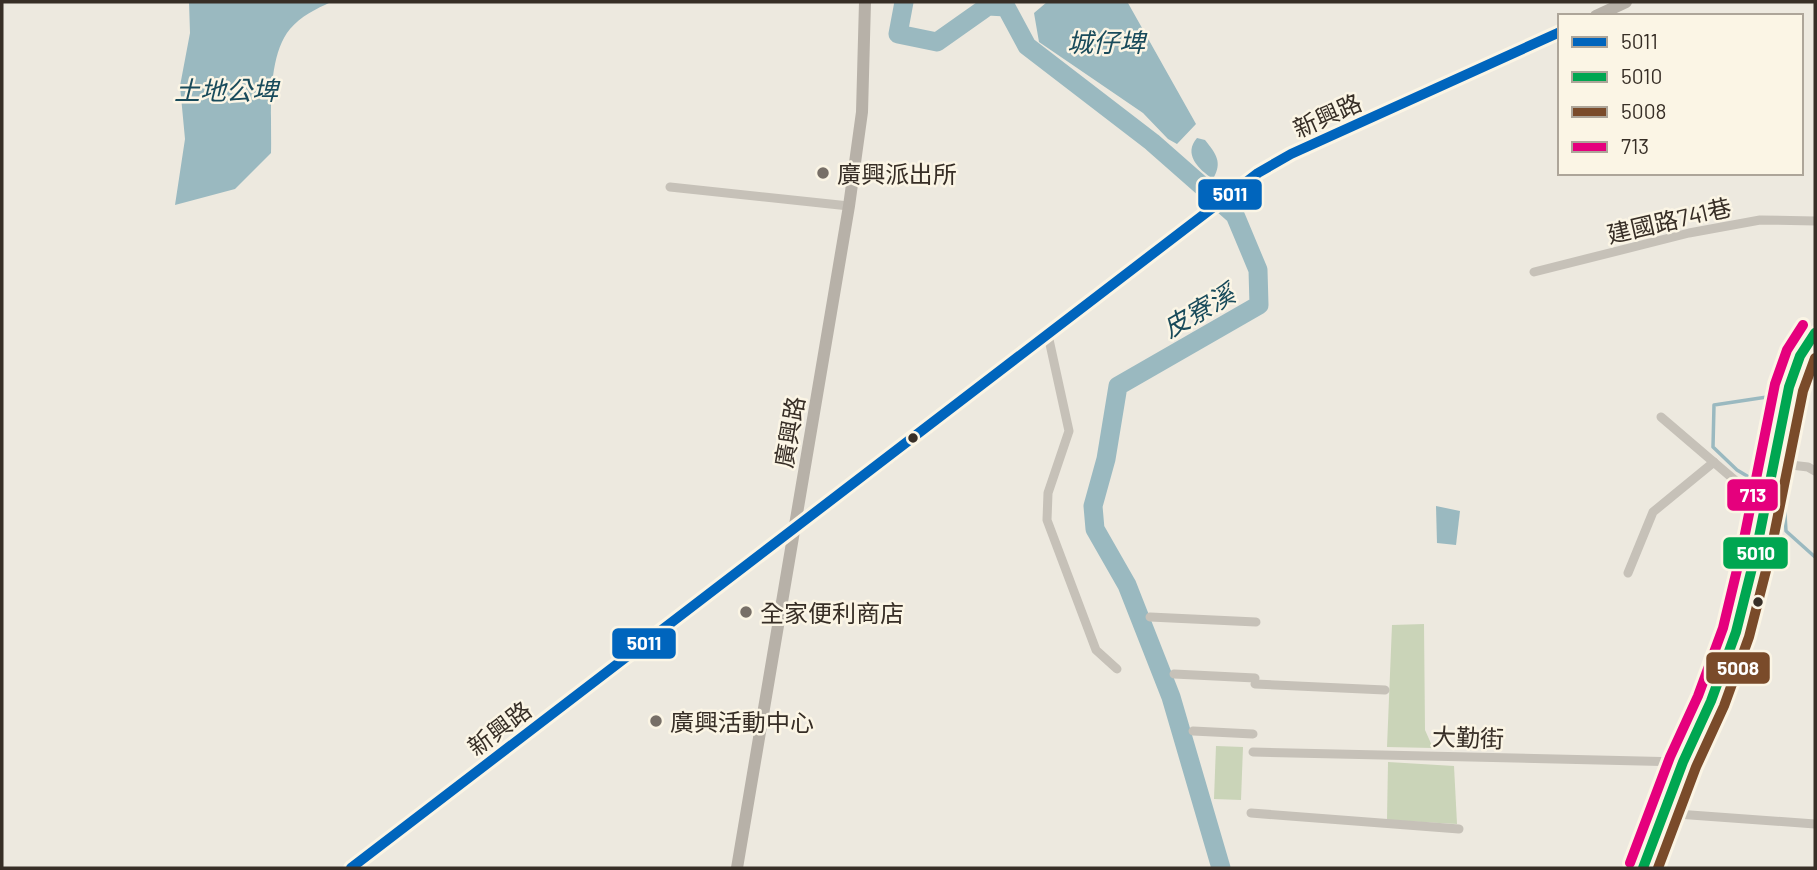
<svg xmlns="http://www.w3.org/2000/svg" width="1817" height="870" viewBox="0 0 1817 870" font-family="Barlow,'Noto Sans TC',sans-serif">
<rect width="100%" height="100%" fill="#ede9df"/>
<g fill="#cad4b8">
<path d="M 1424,624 L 1425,730 L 1433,748 L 1387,747 L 1392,625 Z"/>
<path d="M 1216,746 L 1243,747 L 1241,800 L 1214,799 Z"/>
<path d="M 1388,762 L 1454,766 L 1457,824 L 1387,820 Z"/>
</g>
<g fill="#9ab9c0">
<path d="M 189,2 L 331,2 C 316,9 301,16 290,29 C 266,58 272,118 271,153 L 235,189 L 175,205 L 185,139 L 180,86 L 190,33 Z"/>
<path d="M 1047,2 L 1128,3 L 1196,124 L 1177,144 L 1168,139 L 1143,113 L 1039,42 L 1034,13 Z"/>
<path d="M 1197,138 L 1205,140 C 1216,154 1223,162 1213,179 C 1198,169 1183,154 1197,138 Z"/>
<path d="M 1436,506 L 1460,511 L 1456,545 L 1437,543 Z"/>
</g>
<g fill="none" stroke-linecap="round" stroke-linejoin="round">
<g stroke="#9ab9c0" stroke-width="3.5">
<path d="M 1797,377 L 1815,363"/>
<path d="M 1785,385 L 1767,397 L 1714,405 L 1713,447 L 1737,470 L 1784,498 L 1786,531 L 1815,557"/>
</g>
<path stroke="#9ab9c0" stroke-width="19" d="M 904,2 L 898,34 L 937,42 L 988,6 L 1006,7 L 1027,46 L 1152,142 L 1235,215 L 1258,270 L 1259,305 L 1118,386 L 1106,459 L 1093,506 L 1095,529 L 1127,585 L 1171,697 L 1221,868"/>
<g stroke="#c6c1b8" stroke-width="9">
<path d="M 670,187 L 849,206"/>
<path d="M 1534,272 L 1689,233 L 1760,220 L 1815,221"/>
<path d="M 1048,335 L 1069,431 L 1048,493 L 1047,520 L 1096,650 L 1117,669"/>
<path d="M 1661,417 L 1765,506"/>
<path d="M 1773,463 L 1808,467 L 1815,471"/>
<path d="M 1628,573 L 1653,512 L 1714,462"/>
<path d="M 1150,617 L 1256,622"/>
<path d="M 1174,674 L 1255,678"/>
<path d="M 1255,684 L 1385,690"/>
<path d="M 1193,731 L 1253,734"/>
<path d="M 1253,752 L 1683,762"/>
<path d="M 1251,813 L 1459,829"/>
<path d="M 1663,813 L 1815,824"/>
</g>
<g stroke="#b7b1a8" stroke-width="12">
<path d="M 1596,16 L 1626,2"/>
<path d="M 351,868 L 898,451 L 1258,173 L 1291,154 L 1560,32"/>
<path d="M 737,868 L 849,206 L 862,112 L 865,2"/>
<path d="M 1643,868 L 1683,762 L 1711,701 L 1736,632 L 1756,552 L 1789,387 L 1800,356 L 1815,333"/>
</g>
<defs>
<path id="bus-1" d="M 351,868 L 1258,173 L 1291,154 L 1560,32"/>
<path id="bus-2" d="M 1643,868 L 1683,762 L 1711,701 L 1736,632 L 1756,552 L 1789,387 L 1800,356 L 1815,333"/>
<path id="bus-3" d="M 1658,868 L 1696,767 L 1724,706 L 1749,637 L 1770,555 L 1803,391 L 1815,358"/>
<path id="bus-4" d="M 1630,863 L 1670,757 L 1698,696 L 1723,628 L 1742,549 L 1775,384 L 1787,350 L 1803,325"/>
</defs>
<use href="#bus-1" stroke="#fbf5e5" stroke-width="16"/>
<use href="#bus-2" stroke="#fbf5e5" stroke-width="16"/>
<use href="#bus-3" stroke="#fbf5e5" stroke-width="16"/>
<use href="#bus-4" stroke="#fbf5e5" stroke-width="16"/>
<use href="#bus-1" stroke="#0065bd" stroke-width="10"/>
<use href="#bus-2" stroke="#00a651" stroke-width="10"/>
<use href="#bus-3" stroke="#7a4b2a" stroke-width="10"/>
<use href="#bus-4" stroke="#e5007d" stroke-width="10"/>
</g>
<g fill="#776f67" stroke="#fbf5e5" stroke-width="2.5">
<circle cx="823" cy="173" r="7"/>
<circle cx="746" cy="612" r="7"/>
<circle cx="656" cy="721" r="7"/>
</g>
<g fill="#372e26" stroke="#fbf5e5" stroke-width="2.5">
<circle cx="913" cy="438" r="6"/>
<circle cx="1758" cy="602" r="6"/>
</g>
<g text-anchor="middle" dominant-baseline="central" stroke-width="5" stroke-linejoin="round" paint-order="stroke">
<g font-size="24" fill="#372e26" stroke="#fbf5e5">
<text transform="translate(1327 115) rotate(-24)">新興路</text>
<text transform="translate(1669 220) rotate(-13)">建國路741巷</text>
<text transform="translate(789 432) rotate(-80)">廣興路</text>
<text transform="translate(499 728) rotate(-37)">新興路</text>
<text transform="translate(1468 737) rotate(2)">大勤街</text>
</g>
<g font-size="24" fill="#372e26" stroke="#fbf5e5" text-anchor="start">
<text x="837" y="173">廣興派出所</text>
<text x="760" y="612">全家便利商店</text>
<text x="670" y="721">廣興活動中心</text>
</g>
<g font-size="26" font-style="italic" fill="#194b5b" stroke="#fbf5e5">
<text x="1106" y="41">城仔埤</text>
<text x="226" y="89">土地公埤</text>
<text transform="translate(1198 310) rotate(-30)">皮寮溪</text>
</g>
</g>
<g stroke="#fbf5e5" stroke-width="2.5">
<rect x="1197" y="178" width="66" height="33" rx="7" fill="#0065bd"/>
<rect x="1726" y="478" width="53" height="34" rx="7" fill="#e5007d"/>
<rect x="1722" y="536" width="67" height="34" rx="7" fill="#00a651"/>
<rect x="611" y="627" width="66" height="33" rx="7" fill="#0065bd"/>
<rect x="1705" y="651" width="66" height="34" rx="7" fill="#7a4b2a"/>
</g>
<g font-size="19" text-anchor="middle" font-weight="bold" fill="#fff">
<text x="1230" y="201">5011</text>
<text x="1753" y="502">713</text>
<text x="1756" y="560">5010</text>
<text x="644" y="650">5011</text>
<text x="1738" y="675">5008</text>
</g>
<rect width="1817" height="870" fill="none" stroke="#372e26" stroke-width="7"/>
<rect x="1558" y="14" width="245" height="161" fill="#fbf5e5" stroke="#ada599" stroke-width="2"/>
<rect x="1572" y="37" width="35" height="10" fill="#0065bd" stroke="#ada599" stroke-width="2"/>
<text x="1621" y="49" font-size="21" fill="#372e26">5011</text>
<rect x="1572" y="72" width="35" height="10" fill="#00a651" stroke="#ada599" stroke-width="2"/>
<text x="1621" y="84" font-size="21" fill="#372e26">5010</text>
<rect x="1572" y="107" width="35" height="10" fill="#7a4b2a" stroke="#ada599" stroke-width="2"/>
<text x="1621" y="119" font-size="21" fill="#372e26">5008</text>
<rect x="1572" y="142" width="35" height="10" fill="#e5007d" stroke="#ada599" stroke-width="2"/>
<text x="1621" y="154" font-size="21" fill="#372e26">713</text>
</svg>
